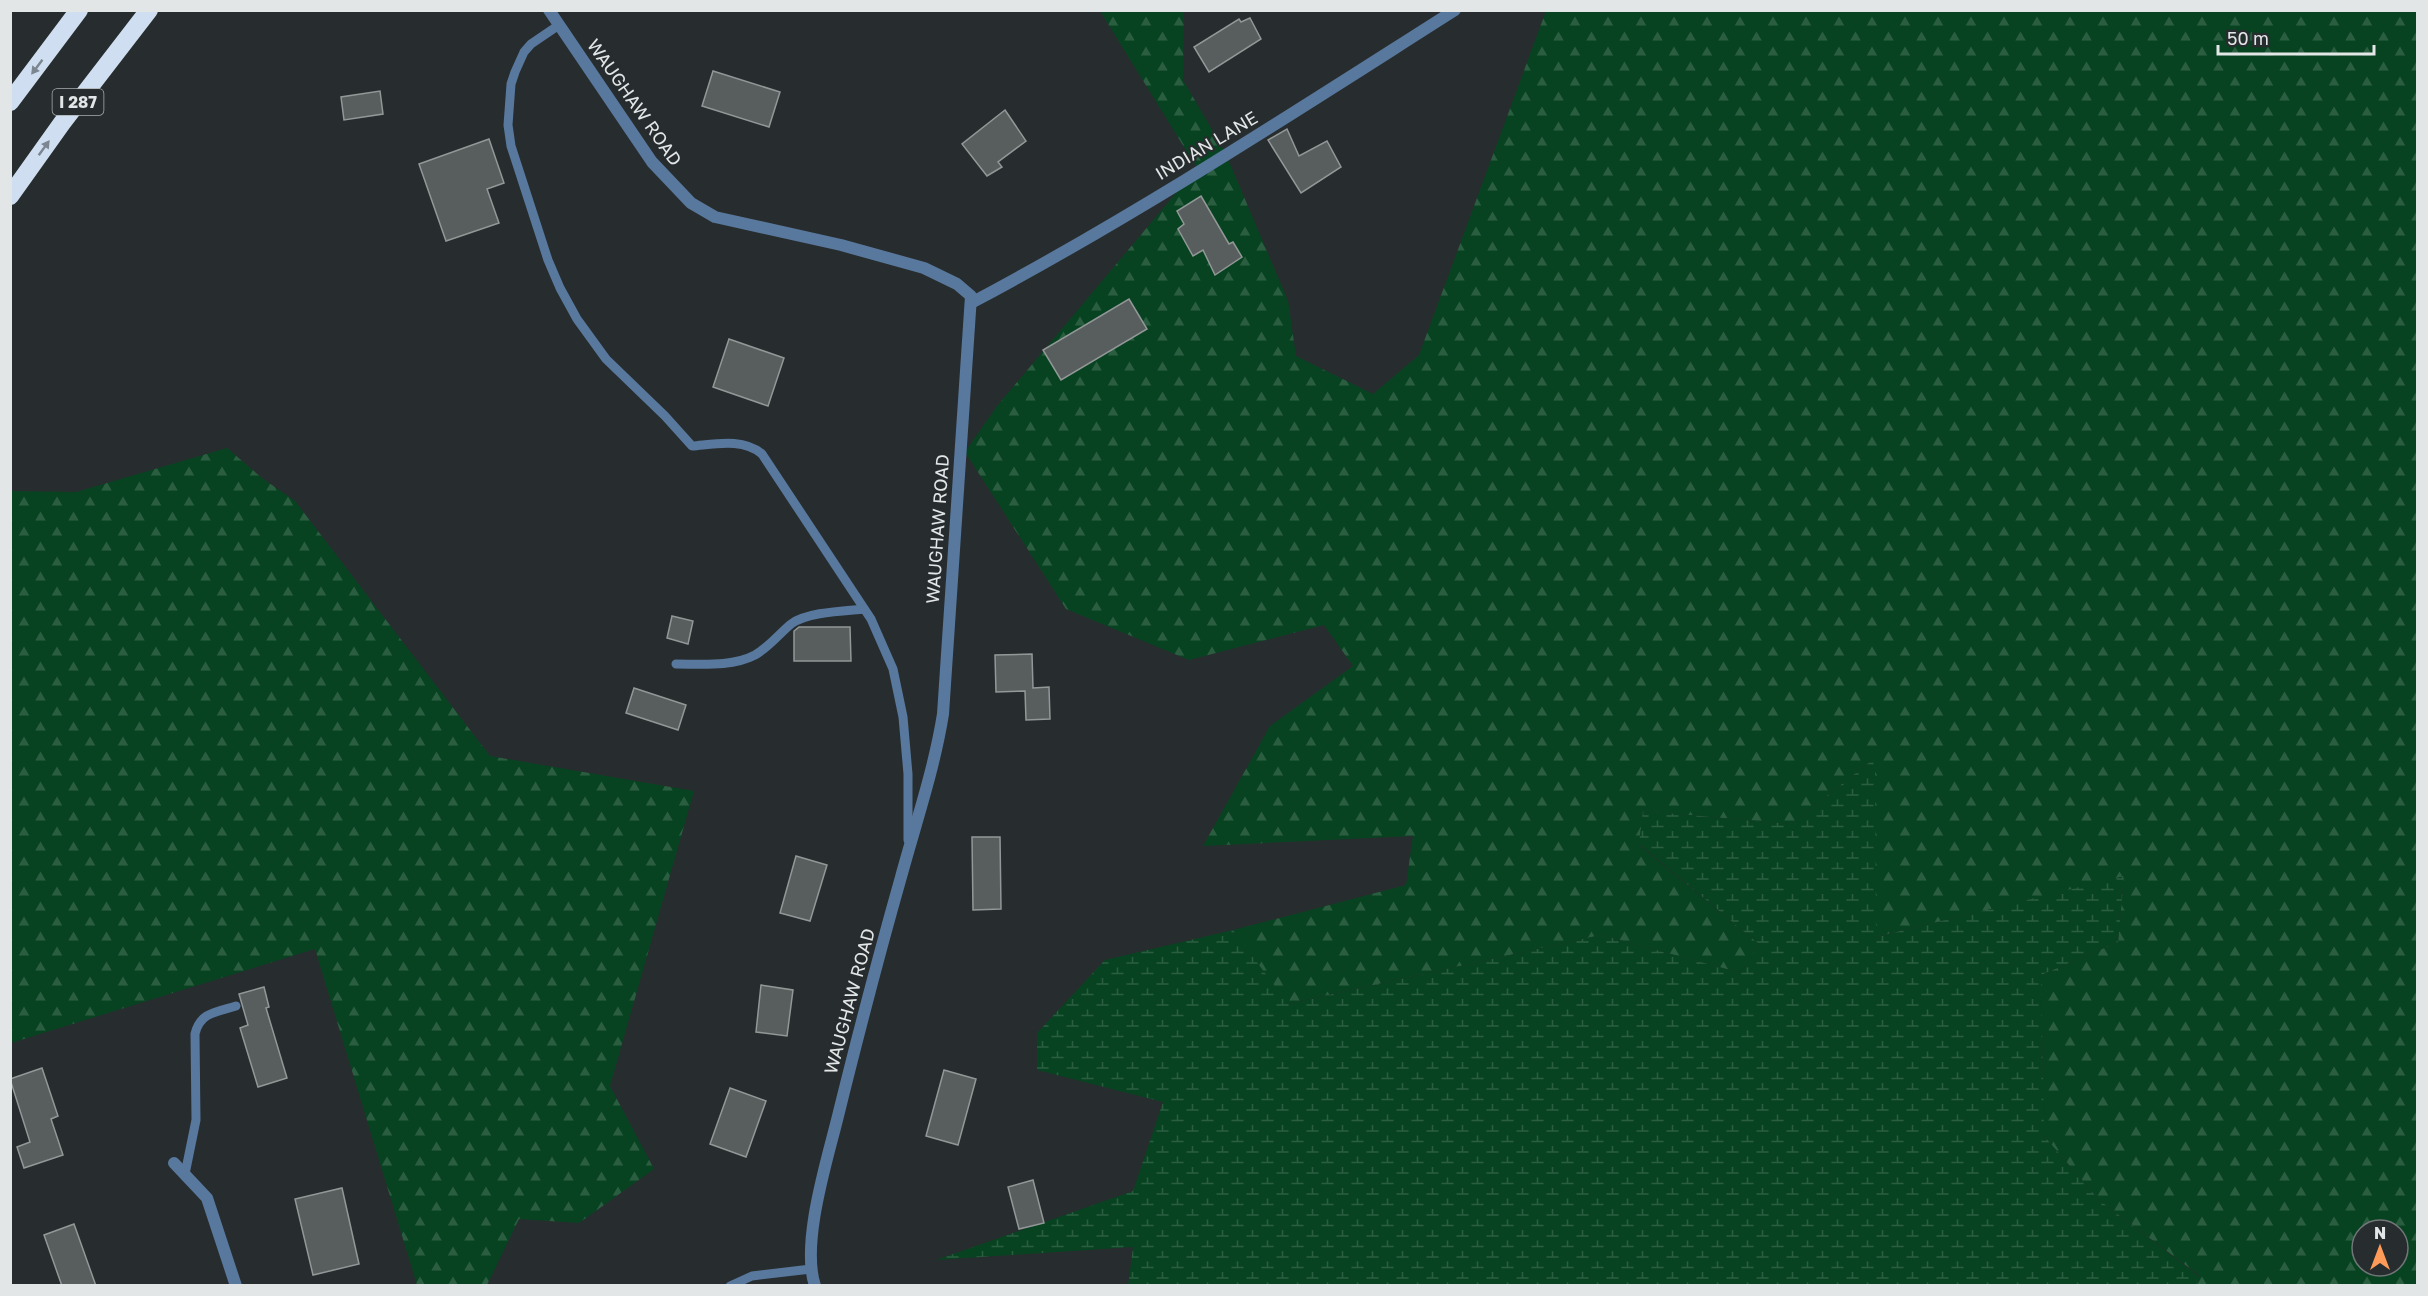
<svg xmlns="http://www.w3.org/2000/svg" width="2428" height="1296" viewBox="0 0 2428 1296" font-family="'Golos Text',sans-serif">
<defs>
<pattern id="forest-firs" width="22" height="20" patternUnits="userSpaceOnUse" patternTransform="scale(1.5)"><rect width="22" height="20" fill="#074321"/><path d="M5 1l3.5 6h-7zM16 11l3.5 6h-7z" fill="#2b5e41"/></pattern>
<pattern id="wetland-marsh" width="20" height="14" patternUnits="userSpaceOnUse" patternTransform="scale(1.5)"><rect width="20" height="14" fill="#074321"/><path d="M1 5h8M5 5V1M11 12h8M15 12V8" fill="none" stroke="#2b5e41"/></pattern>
</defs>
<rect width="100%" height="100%" fill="#272c2e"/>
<g fill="url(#forest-firs)" fill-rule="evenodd">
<path d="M 1100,11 L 1184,11 L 1183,80 L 1225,152 L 1288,301 L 1296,356 L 1373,394 L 1419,355 L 1546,11 L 2417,11 L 2417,1285 L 2196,1285 L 2200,1276 L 2099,1200 L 2044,1136 L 2041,975 L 2118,942 L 2124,877 L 1875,937 L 1875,758 L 1791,824 L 1643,811 L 1639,845 L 1759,944 L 1741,973 L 1601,935 L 1287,1004 L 1233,930 L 1406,885 L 1413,836 L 1203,846 L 1270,726 L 1353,666 L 1324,625 L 1189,660 L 1066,609 L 965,452 L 997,406 L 1197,168 ZM 2362,1230 L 2398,1230 L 2398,1266 L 2362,1266 Z"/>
<path d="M 227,448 L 262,478 L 295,501 L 490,756 L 694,791 L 610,1086 L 654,1169 L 579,1223 L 519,1219 L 487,1285 L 417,1285 L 315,949 L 11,1043 L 11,491 L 76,492 Z"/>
</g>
<path fill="url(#wetland-marsh)" d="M 1875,758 L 1876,937 L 2124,876 L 2118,942 L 2041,975 L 2044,1136 L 2099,1200 L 2200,1277 L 2196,1286 L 1128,1286 L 1133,1247 L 936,1260 L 1133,1191 L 1163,1102 L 1037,1070 L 1037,1033 L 1105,960 L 1233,930 L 1288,1004 L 1601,935 L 1741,973 L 1759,944 L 1639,844 L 1643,811 L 1791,824 Z"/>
<g fill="#575e5d" stroke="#929897" stroke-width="1.5">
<path d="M 1250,18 L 1261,39 L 1209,72 L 1194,47 L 1239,19 L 1241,22 Z"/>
<path d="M 713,71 L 780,92 L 769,127 L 702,106 Z"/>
<path d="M 380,91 L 383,114 L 344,120 L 341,97 Z"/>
<path d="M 1005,110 L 1026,141 L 998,162 L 1002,167 L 987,176 L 962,144 Z"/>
<path d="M 1287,129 L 1299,156 L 1327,141 L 1341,167 L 1301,193 L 1268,140 Z"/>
<path d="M 489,139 L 504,183 L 487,189 L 499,223 L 446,241 L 419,164 Z"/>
<path d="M 1201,196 L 1229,244 L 1233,242 L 1242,257 L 1215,275 L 1203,250 L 1193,256 L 1178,229 L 1184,224 L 1177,211 Z"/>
<path d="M 1129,299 L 1147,329 L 1061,380 L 1043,350 Z"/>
<path d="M 729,339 L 784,358 L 768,406 L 713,387 Z"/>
<path d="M 672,616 L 693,621 L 688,644 L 667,638 Z"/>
<path d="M 799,627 L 850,627 L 851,661 L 794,661 L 794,631 Z"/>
<path d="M 1032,654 L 1033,688 L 1049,687 L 1050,719 L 1026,720 L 1025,691 L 996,692 L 995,655 Z"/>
<path d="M 634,688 L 686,705 L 678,730 L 626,713 Z"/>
<path d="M 972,837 L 1000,837 L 1001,909 L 973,910 Z"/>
<path d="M 796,856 L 827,865 L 810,921 L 780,913 Z"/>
<path d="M 761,985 L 793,990 L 787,1036 L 756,1032 Z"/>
<path d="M 264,987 L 269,1007 L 266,1008 L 287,1078 L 258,1087 L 240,1028 L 248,1025 L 239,994 Z"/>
<path d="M 42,1068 L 58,1116 L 51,1119 L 63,1155 L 24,1168 L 17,1147 L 30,1142 L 10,1079 Z"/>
<path d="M 944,1070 L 976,1079 L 958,1145 L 926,1136 Z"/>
<path d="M 730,1088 L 766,1101 L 746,1157 L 710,1144 Z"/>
<path d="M 1033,1180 L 1044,1223 L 1019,1229 L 1008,1187 Z"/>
<path d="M 342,1188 L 359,1264 L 313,1275 L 295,1199 Z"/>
<path d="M 74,1224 L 96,1286 L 62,1286 L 44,1235 Z"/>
</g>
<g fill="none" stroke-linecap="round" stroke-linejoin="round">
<g stroke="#58789d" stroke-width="9">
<path d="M 559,25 L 531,44 L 524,52 L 515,72 L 511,84 L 508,125 L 511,146 L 548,260 L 560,288 L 577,319 L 606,359 L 665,416 L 692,446 C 716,444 743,438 762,454 L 871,619 L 893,669 L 903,717 L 908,774 L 908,840"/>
<path d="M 676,664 C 702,664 732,667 755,655 C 769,647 779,634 791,624 C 807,612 844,611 864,609"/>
<path d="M 185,1174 L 196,1120 L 195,1034 C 200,1012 217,1012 236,1006"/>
<path d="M 730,1286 L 752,1276 L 811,1269"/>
</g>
<g stroke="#58789d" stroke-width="12">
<path d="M 549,10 L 652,162 L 691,203 L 715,217 L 841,245 L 924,268 L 957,284 L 971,296 L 943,714 C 934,770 916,822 901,877 C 878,958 857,1039 837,1120 C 826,1164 801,1244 815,1286"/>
<path d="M 971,303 C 1137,215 1296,111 1455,10"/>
<path d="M 174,1163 L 207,1198 L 236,1286"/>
</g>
<g stroke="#cfdff1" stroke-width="18">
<path d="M 10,102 L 79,10"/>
<path d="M 10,196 L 62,123 L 149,10"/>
</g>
</g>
<defs><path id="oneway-solid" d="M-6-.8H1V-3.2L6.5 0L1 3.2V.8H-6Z" transform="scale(1.5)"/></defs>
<g fill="#7b8690">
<use href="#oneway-solid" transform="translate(37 67) rotate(127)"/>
<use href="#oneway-solid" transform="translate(44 148) rotate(-54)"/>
</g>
<g text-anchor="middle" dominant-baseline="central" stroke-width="4.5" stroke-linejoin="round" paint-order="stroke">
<rect fill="#272c2e" stroke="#abaeb0" stroke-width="1.5" x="52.5" y="89" width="51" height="26" rx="4.5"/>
<g font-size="16" font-weight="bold" fill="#e3e6e7">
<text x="78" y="102">I 287</text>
</g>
<g font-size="18" fill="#e3e6e7" stroke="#272c2e">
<text transform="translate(635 102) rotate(55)">WAUGHAW ROAD</text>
<text transform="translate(1206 145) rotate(-31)">INDIAN LANE</text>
<text transform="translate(937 529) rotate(-86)">WAUGHAW ROAD</text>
<text transform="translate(849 1001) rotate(-75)">WAUGHAW ROAD</text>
</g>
</g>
<rect width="2428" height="1296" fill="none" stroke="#e3e6e7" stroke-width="24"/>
<g transform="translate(2380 1248)"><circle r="28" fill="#272c2e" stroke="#727678" stroke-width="1.5"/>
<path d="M0-4.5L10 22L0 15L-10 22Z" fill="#fe9b59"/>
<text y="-9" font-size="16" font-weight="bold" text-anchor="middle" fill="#e3e6e7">N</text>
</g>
<path d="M2218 45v9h156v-9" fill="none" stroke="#e3e6e7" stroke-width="3"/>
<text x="2227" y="45" font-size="18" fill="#e3e6e7" stroke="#272c2e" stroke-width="4.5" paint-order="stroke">50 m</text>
</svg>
